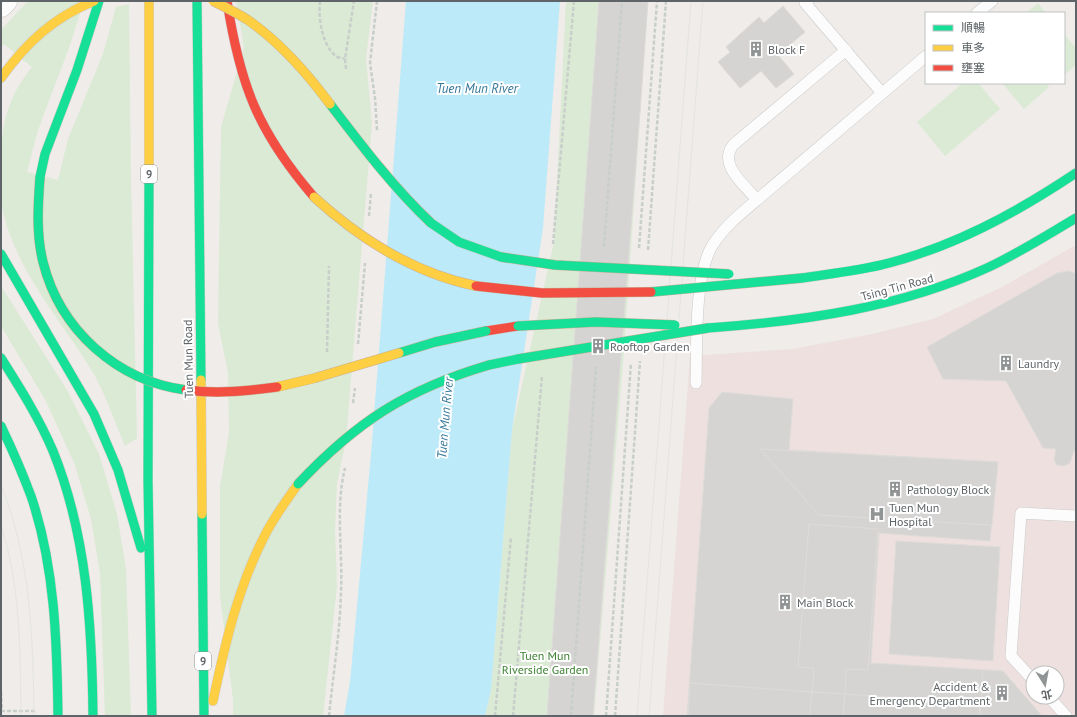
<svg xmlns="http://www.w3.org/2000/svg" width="1077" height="717" viewBox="0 0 1077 717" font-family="'PT Sans','Noto Sans TC',sans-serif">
<rect width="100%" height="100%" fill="#efece9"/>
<path fill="#ede0df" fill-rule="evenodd" d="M 1076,245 L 1076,716 L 663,716 L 690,356 L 793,349 L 872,334 L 933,319 L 1002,287 ZM 1033,673 L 1057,673 L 1057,697 L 1033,697 Z"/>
<g fill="#dbead4">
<path d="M 28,1 L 84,1 L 70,45 L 38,130 L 27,172 L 58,180 L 68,139 L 103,54 L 116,7 L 129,4 L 131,180 L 137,438 L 125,446 C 115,423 107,398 95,376 C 64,323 20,277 4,216 C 0,199 1,180 1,162 C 1,125 8,96 32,67 L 4,44 L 1,47 L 1,30 Z"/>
<path d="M 236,1 L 373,1 L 366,58 L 372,123 L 346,440 L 337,484 L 335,530 L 337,586 L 323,716 L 233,716 L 233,700 L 220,595 L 220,486 L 229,433 L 228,373 L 218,323 L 221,127 L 244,47 Z"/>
<path d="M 566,1 L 648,1 L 623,363 L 594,716 L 485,716 L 491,690 L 512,430 L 554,242 Z"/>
<path d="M 1038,3 L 1046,13 L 1026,13 Z"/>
<path d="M 1064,34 L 1076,48 L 1076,65 L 1064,75 Z"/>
<path d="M 963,83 L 978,83 L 1000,109 L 945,156 L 917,122 Z"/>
<path d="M 1002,83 L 1046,83 L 1049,87 L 1024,109 Z"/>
<path d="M 1,286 L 67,390 L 99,454 L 117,514 L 126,569 L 131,716 L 105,716 L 100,573 L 91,519 L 75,465 L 46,401 L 1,326 Z"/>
</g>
<path fill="#bdeaf8" d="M 406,1 L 560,1 L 543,228 L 512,430 L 491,690 L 485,716 L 344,716 L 350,682 L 371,454 Z"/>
<g fill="#d6d4d3" stroke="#dedbd8">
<path d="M 599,1 L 648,1 L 640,112 L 593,716 L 547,716 Z"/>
<path d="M 783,6 L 805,32 L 778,55 L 794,74 L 776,88 L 761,71 L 740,88 L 718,62 L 730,52 L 726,47 L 759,17 L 764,23 Z"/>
<path d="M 1069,271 L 1076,274 L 1076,450 L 1074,451 L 1070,463 L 1064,466 L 1057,465 L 1054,460 L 1056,449 L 1043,448 L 1006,381 L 943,379 L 927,347 L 1057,273 Z"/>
<path d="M 722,392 L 793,399 L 789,450 L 998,462 L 990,541 L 879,533 L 871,663 L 1003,671 L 1042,716 L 687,716 L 709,408 Z"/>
<path d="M 760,449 L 998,462 L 992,525 L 819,515 Z"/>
<path d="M 809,524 L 878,529 L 868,670 L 846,669 L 845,694 L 812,692 L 814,668 L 798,667 Z"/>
<path d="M 896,541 L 1000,547 L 993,661 L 889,654 Z"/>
<path d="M 983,670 L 1003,671 L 1042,716 L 980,716 Z"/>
<path d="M 690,683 L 812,692 L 810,716 L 688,716 Z"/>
<path d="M 812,692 L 845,694 L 843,716 L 810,716 Z"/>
<path d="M 845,694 L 980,703 L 979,716 L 843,716 Z"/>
</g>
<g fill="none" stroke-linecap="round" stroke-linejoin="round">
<defs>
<g id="lane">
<path d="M 808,1 L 805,3 L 882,93"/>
<path d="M 977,13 L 992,1"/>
<path d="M 846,50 L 733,145 C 718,165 744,184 757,200 L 926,56"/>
<path d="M 696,383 C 697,347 694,277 712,246 C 724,227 740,214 757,200"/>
<path d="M 1033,680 L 1011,656 L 1021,513 L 1076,516"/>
<path d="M 1049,697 L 1066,716"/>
</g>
<path id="street" d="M 1,6 L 6,1"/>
<g id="fast">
<path d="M 197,1 L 201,380"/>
<path d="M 40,177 L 45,154 L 77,70 L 99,1"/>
<path d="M 149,177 L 148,480 L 152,716"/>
<path d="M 431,223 L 459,242 L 501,257"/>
<path d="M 1,254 L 94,414 L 118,470 L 141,548"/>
<path d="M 802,278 C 828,274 855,271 881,265 C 952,248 1016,213 1076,173"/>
<path d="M 708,328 C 804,321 900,308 989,267 C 1019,253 1047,235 1076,218"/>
<path d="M 1,358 C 20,388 39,418 53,451 C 87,535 92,626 93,716"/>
<path d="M 489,365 L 518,359"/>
<path d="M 1,426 C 12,449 22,472 31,496 C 55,566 57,642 58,716"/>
<path d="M 202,514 L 204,716"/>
</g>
<g id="slow">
<path d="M 1,78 C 26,43 54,17 94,1"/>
<path d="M 149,177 L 149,1"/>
<path d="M 201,380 L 202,514"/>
<path d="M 213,701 C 225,644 238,587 265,535 C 274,517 286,501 298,484"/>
</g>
<g id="jam">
<path d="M 227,1 C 240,85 258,132 314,197"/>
<path d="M 486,331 L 518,326"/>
</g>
</defs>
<use href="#lane" stroke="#cacaca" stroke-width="12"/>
<use href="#street" stroke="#cacaca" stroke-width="23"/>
<use href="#fast" stroke="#cacaca" stroke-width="10"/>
<use href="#slow" stroke="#cacaca" stroke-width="10"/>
<use href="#jam" stroke="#cacaca" stroke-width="10"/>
<g stroke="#c8ceca" stroke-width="2.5" stroke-dasharray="4 2" stroke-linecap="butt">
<path d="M 320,1 C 318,17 322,46 336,56 C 338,58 343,58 345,59"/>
<path d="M 346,69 L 345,59 L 354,1"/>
<path d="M 377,130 L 375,98 L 370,63 L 377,1"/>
<path d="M 369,216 L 371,193"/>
<path d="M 553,244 L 574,1"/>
<path d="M 604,247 L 622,1"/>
<path d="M 639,248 L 657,1"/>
<path d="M 648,250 L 666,1"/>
<path d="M 358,344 L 365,263"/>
<path d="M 327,352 L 329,266"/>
<path d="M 353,403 L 355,388"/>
<path d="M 1,692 L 2,711 L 36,711"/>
<path d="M 329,716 C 333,675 340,633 341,592 C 343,551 335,508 345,468"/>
<path d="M 495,716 L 511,537"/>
<path d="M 513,716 L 542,376"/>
<path d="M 571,716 L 596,367"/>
<path d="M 606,716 L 631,363"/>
<path d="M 615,716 L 640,361"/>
</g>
<use href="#lane" stroke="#fdfcfc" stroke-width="11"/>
<use href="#street" stroke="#fdfcfc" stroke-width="22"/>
<use href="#fast" stroke="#16e098" stroke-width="9"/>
<use href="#slow" stroke="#ffcf43" stroke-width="9"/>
<use href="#jam" stroke="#f24e42" stroke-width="9"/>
<g stroke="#e3e4e3" stroke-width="1">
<path d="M 1,485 C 31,559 33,638 34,716"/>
<path d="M 1,525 C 21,587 20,652 21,716"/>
<path d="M 637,716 L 691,1"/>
<path d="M 649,716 L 703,1"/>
</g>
<defs>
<g id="fast-bridge">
<path d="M 330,104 C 362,146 393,187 431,223"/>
<path d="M 40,177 C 38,205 36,234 43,262 C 60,330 117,381 186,390"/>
<path d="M 501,257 L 555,265 L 729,274"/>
<path d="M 651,292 L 802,278"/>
<path d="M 518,326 L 596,322 L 675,325"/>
<path d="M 399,353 L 435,342 L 486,331"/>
<path d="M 518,359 L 708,328"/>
<path d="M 298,484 C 356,422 407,389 489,365"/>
</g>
<g id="slow-bridge">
<path d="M 213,1 C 225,7 237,13 248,20 C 281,43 307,73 330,104"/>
<path d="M 314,197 C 361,240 413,273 476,286"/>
<path d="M 277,387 L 315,378 L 399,353"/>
</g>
<g id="jam-bridge">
<path d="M 476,286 L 542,293 L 651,292"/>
<path d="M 186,390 C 218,394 246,391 277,387"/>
</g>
</defs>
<use href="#fast-bridge" stroke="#c7ae95" stroke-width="10" stroke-linecap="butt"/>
<use href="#slow-bridge" stroke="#c7ae95" stroke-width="10" stroke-linecap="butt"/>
<use href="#jam-bridge" stroke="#c7ae95" stroke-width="10" stroke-linecap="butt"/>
<use href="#fast-bridge" stroke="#16e098" stroke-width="9"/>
<use href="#slow-bridge" stroke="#ffcf43" stroke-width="9"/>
<use href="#jam-bridge" stroke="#f24e42" stroke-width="9"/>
</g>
<defs>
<symbol id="building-bare" viewBox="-9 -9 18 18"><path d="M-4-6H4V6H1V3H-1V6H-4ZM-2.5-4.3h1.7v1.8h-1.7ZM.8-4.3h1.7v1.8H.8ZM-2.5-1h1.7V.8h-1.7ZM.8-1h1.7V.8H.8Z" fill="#919494" stroke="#fff" stroke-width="2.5" paint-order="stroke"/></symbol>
<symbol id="hospital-bare" viewBox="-9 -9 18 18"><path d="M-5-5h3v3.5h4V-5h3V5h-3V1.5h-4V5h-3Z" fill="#919494" stroke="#fff" stroke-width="2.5" paint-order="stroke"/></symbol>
</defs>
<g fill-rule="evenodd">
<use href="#building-bare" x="745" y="38" width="22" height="22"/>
<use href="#building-bare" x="587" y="335" width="22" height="22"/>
<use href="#building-bare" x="995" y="352" width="22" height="22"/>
<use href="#building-bare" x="884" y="478" width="22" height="22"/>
<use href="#hospital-bare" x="866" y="503" width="22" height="22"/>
<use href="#building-bare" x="774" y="591" width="22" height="22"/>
<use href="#building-bare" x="991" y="682" width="22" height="22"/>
</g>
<g text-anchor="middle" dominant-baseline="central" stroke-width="4" stroke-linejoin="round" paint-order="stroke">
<g fill="#fff" stroke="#8e9295" stroke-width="1">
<rect x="141" y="165" width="16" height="18" rx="3"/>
<rect x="195" y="652" width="16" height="18" rx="3"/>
</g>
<g font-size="11" font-weight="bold" fill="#5e6467">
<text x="149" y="174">9</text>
<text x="203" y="661">9</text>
</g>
<g font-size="12" fill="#5e6467" stroke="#fff" text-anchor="start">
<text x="768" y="49">Block F</text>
<text x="610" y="346">Rooftop Garden</text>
<text x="1018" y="363">Laundry</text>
<text x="907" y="489">Pathology Block</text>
<text x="889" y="507">Tuen Mun<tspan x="889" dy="14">Hospital</tspan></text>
<text x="797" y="602">Main Block</text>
<text x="990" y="686" text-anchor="end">Accident &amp;<tspan x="990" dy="14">Emergency Department</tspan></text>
</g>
<g font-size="12" fill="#5e6467" stroke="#fff">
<text transform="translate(897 287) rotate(-15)">Tsing Tin Road</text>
<text transform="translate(188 359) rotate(-91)">Tuen Mun Road</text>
</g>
<g font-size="12" fill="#3d8232" stroke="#fff">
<text x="545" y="655">Tuen Mun<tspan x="545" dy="14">Riverside Garden</tspan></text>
</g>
<g font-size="13" font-style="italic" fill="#39799a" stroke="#fff">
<text x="477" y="88">Tuen Mun River</text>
<text transform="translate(445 418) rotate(-85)">Tuen Mun River</text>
</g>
</g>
<rect width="1077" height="717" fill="none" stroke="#5e6467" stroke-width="4"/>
<rect x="925" y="12" width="140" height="72" fill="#ffffff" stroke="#bfc1c2"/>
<rect x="933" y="25" width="20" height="6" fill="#16e098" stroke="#bfc1c2"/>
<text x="961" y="32" font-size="12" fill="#5e6467">順暢</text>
<rect x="933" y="45" width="20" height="6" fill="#ffcf43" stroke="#bfc1c2"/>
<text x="961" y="52" font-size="12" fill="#5e6467">車多</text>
<rect x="933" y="65" width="20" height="6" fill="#f24e42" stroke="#bfc1c2"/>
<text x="961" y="72" font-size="12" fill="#5e6467">壅塞</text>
<g transform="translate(1045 685) rotate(169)"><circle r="19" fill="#ffffff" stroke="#bfc1c2"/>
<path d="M0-3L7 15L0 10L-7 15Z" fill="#919494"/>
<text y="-6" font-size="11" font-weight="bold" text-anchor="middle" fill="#5e6467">北</text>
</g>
</svg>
